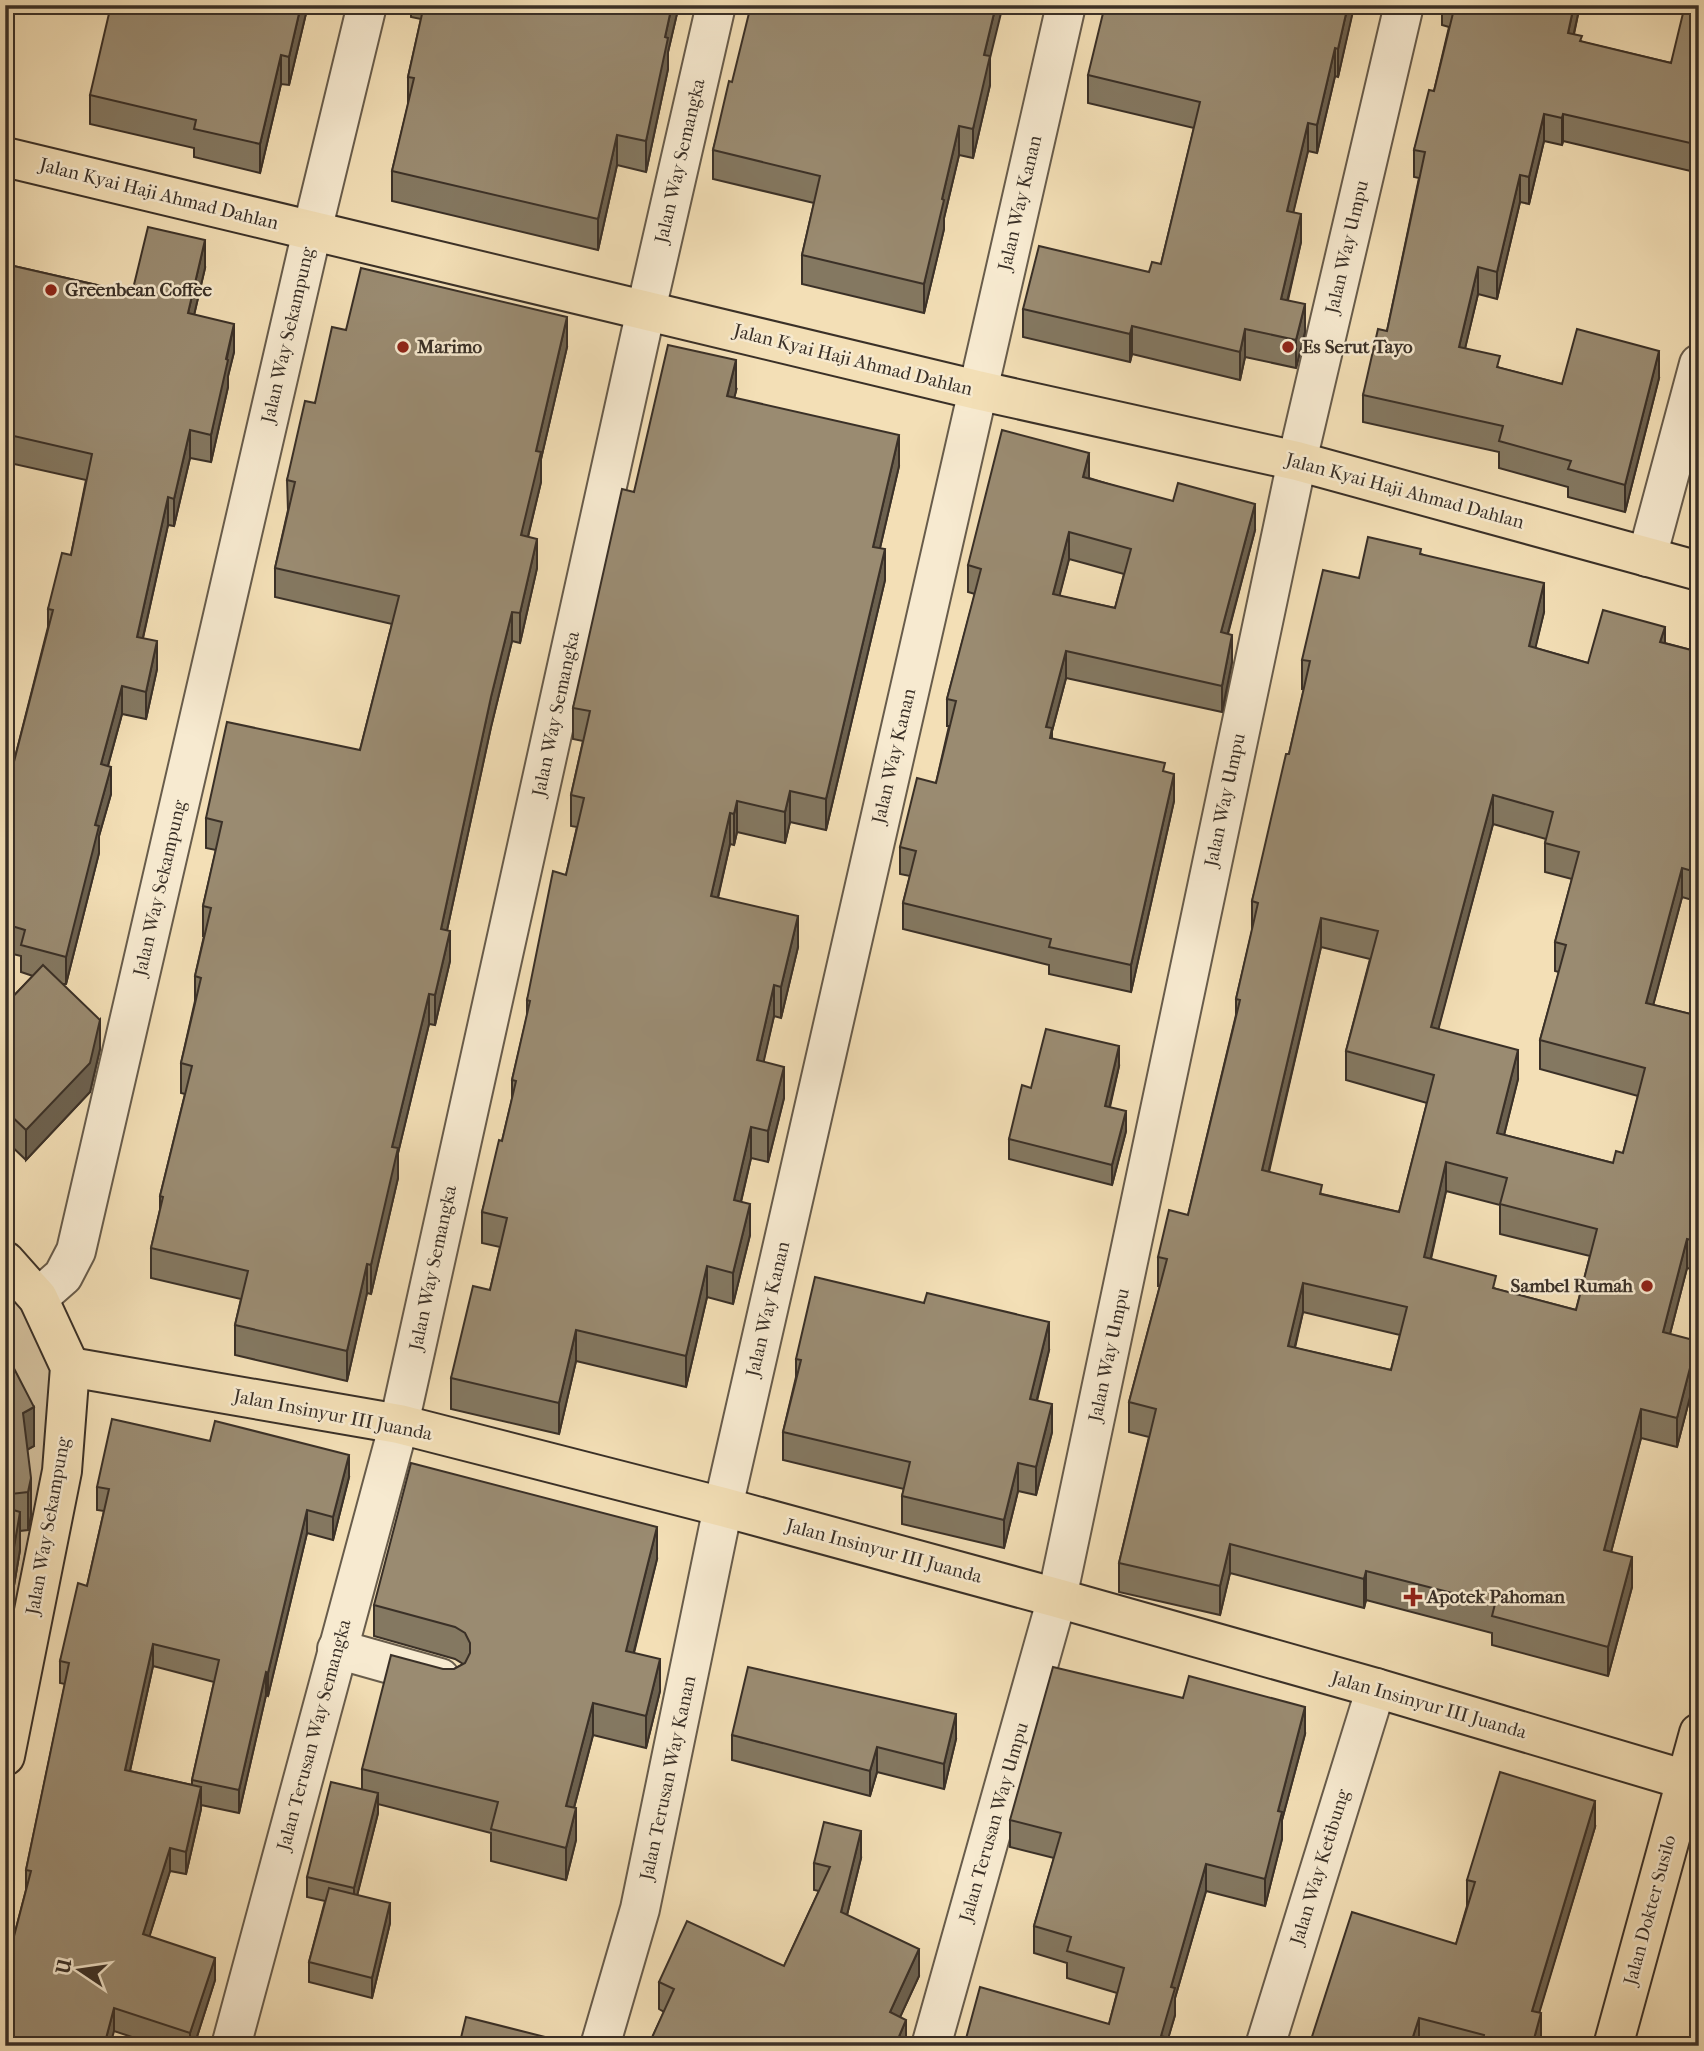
<svg xmlns="http://www.w3.org/2000/svg" width="1704" height="2051" viewBox="0 0 1704 2051" font-family="'IM FELL French Canon',serif">
<rect width="100%" height="100%" fill="#f3dfb6"/>
<filter id="stains"><feTurbulence type="fractalNoise" baseFrequency=".00286" numOctaves="4"/><feColorMatrix values="0 0 0 0 .2 0 0 0 0 .09 0 0 0 0 .02 0 0 0 .5 -.17"/></filter>
<radialGradient id="worn" r=".72"><stop offset=".6" stop-color="#630" stop-opacity="0"/><stop offset="1" stop-color="#630" stop-opacity=".3"/></radialGradient>
<path fill="#d4c19e" stroke="#877862" stroke-width="2" d="M 5,1261 L 70,1367 L 5,1756 Z"/>
<g fill="none" stroke-linecap="round" stroke-linejoin="round">
<defs>
<g id="minor">
<path d="M 1647,557 L 1699,364"/>
<path d="M 38,1298 L 63,1276 L 76,1251 L 312,231 L 367,5"/>
<path d="M 337,1649 L 440,1678"/>
<path d="M 231,2046 L 399,1424 L 646,310 L 716,5"/>
<path d="M 600,2046 L 640,1909 L 723,1507 L 1066,5"/>
<path d="M 931,2046 L 1057,1598 L 1297,461 L 1404,5"/>
<path d="M 1265,2046 L 1376,1688"/>
</g>
<g id="major">
<path d="M 5,157 L 977,390 L 1297,461 L 1699,571"/>
<path d="M 5,1261 L 38,1298 L 70,1367 L 62,1471 L 5,1756"/>
<path d="M 70,1367 L 399,1424 L 723,1507 L 1057,1598 L 1376,1688 L 1686,1780"/>
<path d="M 1613,2046 L 1699,1733"/>
</g>
</defs>
<use href="#minor" stroke="#685c4b" stroke-width="42"/>
<use href="#major" stroke="#3a3027" stroke-width="42"/>
<use href="#minor" stroke="#f7ead0" stroke-width="38"/>
<use href="#major" stroke="#f3dfb6" stroke-width="38"/>
</g>
<g fill="#847861" stroke="#3a3027" stroke-width="2" fill-rule="evenodd">
<path d="M 308,5 L 289,85 L 281,84 L 260,173 L 194,157 L 194,148 L 90,124 L 90,95 Z"/>
<path d="M 411,5 L 679,5 L 668,52 L 668,69 L 646,172 L 617,165 L 598,250 L 392,201 L 392,171 L 408,105 L 408,77 L 421,19 L 411,17 Z"/>
<path d="M 1354,5 L 1338,77 L 1335,76 L 1317,153 L 1308,151 L 1293,212 L 1301,242 L 1288,300 L 1305,332 L 1296,368 L 1245,357 L 1240,380 L 1132,354 L 1130,362 L 1023,337 L 1023,309 L 1149,272 L 1161,264 L 1194,128 L 1088,103 L 1088,75 Z"/>
<path d="M 1442,5 L 1580,5 L 1574,34 L 1582,42 L 1671,63 L 1699,5 L 1699,173 L 1563,141 L 1562,145 L 1544,141 L 1529,204 L 1520,202 L 1497,299 L 1478,294 L 1465,348 L 1500,368 L 1562,384 L 1659,378 L 1625,512 L 1568,497 L 1568,487 L 1499,468 L 1499,452 L 1363,422 L 1363,395 L 1387,331 L 1419,178 L 1414,177 L 1414,150 L 1434,91 L 1449,27 L 1442,25 Z"/>
<path d="M 990,58 L 990,85 L 973,158 L 959,155 L 944,218 L 944,229 L 924,313 L 802,284 L 802,255 L 814,203 L 713,179 L 713,150 L 732,82 Z"/>
<path d="M 5,264 L 132,293 L 205,268 L 194,315 L 234,352 L 228,376 L 228,387 L 211,462 L 190,458 L 174,526 L 168,525 L 143,638 L 157,669 L 146,719 L 122,714 L 108,766 L 111,794 L 99,836 L 99,853 L 66,984 L 62,984 L 100,1049 L 90,1092 L 26,1160 L 5,1140 L 5,1005 L 33,976 L 21,972 L 21,956 L 5,952 L 5,785 L 8,785 L 48,627 L 48,609 L 71,555 L 86,480 L 5,462 Z"/>
<path d="M 346,330 L 567,347 L 541,459 L 541,482 L 528,537 L 537,568 L 520,643 L 512,641 L 491,727 L 447,930 L 450,961 L 435,1025 L 429,1024 L 398,1153 L 398,1178 L 371,1294 L 367,1293 L 347,1381 L 235,1355 L 235,1325 L 241,1299 L 151,1278 L 151,1248 L 160,1210 L 160,1196 L 185,1094 L 181,1093 L 181,1063 L 195,1001 L 195,976 L 204,936 L 203,936 L 203,906 L 216,850 L 206,848 L 206,818 L 360,750 L 392,624 L 275,597 L 275,568 L 288,510 L 287,480 L 315,403 Z"/>
<path d="M 736,391 L 734,398 L 899,466 L 880,548 L 885,580 L 826,830 L 790,822 L 785,843 L 737,832 L 734,845 L 730,844 L 718,898 L 798,947 L 781,1018 L 774,1016 L 763,1062 L 784,1098 L 768,1162 L 751,1158 L 741,1202 L 750,1235 L 733,1304 L 707,1297 L 686,1387 L 576,1361 L 559,1434 L 451,1409 L 451,1378 L 490,1290 L 500,1247 L 482,1243 L 482,1212 L 502,1141 L 512,1099 L 512,1080 L 527,1016 L 527,1000 L 566,875 L 577,827 L 571,826 L 571,795 L 583,741 L 573,739 L 573,708 L 634,492 Z"/>
<path d="M 1089,478 L 1255,530 L 1228,634 L 1232,662 L 1222,712 L 1066,678 L 1052,731 L 1052,739 L 1165,772 L 1174,801 L 1131,992 L 1049,974 L 1049,965 L 903,929 L 903,903 L 910,876 L 900,874 L 900,847 L 936,783 L 949,726 L 947,726 L 947,699 L 975,594 L 968,592 L 968,565 ZM 1069,559 L 1124,574 L 1115,608 L 1059,596 Z"/>
<path d="M 1421,554 L 1544,612 L 1535,648 L 1588,663 L 1665,643 L 1699,652 L 1699,902 L 1682,897 L 1653,1005 L 1699,1016 L 1699,1271 L 1687,1268 L 1670,1334 L 1697,1370 L 1677,1447 L 1641,1438 L 1611,1552 L 1632,1587 L 1608,1676 L 1492,1645 L 1492,1633 L 1366,1600 L 1364,1608 L 1230,1573 L 1220,1615 L 1119,1592 L 1119,1563 L 1149,1437 L 1129,1432 L 1129,1402 L 1160,1286 L 1158,1286 L 1158,1257 L 1188,1215 L 1236,1015 L 1236,999 L 1252,931 L 1252,901 L 1289,754 L 1304,689 L 1302,689 L 1302,660 L 1359,578 ZM 1493,824 L 1546,839 L 1545,843 L 1545,872 L 1572,879 L 1555,942 L 1555,971 L 1559,972 L 1540,1040 L 1540,1069 L 1638,1096 L 1623,1153 L 1613,1163 L 1504,1135 L 1518,1079 L 1438,1029 ZM 1321,947 L 1370,959 L 1346,1051 L 1346,1080 L 1427,1103 L 1399,1212 L 1322,1194 L 1269,1172 ZM 1446,1191 L 1500,1205 L 1500,1234 L 1590,1256 L 1576,1310 L 1496,1289 L 1431,1259 ZM 1303,1312 L 1400,1335 L 1391,1370 L 1295,1348 Z"/>
<path d="M 1119,1066 L 1110,1107 L 1126,1131 L 1112,1185 L 1009,1159 L 1009,1139 L 1031,1088 Z"/>
<path d="M 1049,1350 L 1037,1401 L 1052,1432 L 1036,1495 L 1018,1491 L 1004,1548 L 902,1524 L 902,1496 L 904,1489 L 783,1460 L 783,1432 L 796,1377 L 796,1359 Z"/>
<path d="M 5,1351 L 34,1446 L 27,1450 L 31,1516 L 28,1530 L 20,1531 L 20,1550 L 7,1627 L 7,1515 L 5,1505 Z"/>
<path d="M 349,1477 L 333,1540 L 307,1533 L 268,1696 L 266,1695 L 239,1813 L 201,1805 L 201,1809 L 186,1874 L 170,1871 L 149,1937 L 215,1980 L 194,2046 L 159,2046 L 114,2031 L 5,2046 L 5,1962 L 7,1963 L 26,1890 L 26,1870 L 65,1684 L 60,1683 L 60,1661 L 87,1586 L 104,1511 L 97,1510 L 97,1487 ZM 153,1666 L 214,1682 L 192,1780 L 192,1785 L 130,1771 Z"/>
<path d="M 657,1559 L 634,1653 L 660,1691 L 646,1748 L 593,1735 L 574,1808 L 576,1840 L 566,1880 L 491,1861 L 491,1833 L 378,1804 L 378,1813 L 357,1895 L 390,1923 L 372,1998 L 309,1982 L 309,1962 L 325,1901 L 307,1897 L 307,1877 L 362,1789 L 362,1769 L 443,1669 L 454,1669 L 463,1664 L 455,1659 L 374,1636 L 374,1605 Z"/>
<path d="M 1305,1734 L 1282,1820 L 1282,1839 L 1265,1906 L 1206,1891 L 1175,1998 L 1175,2015 L 1168,2038 L 1109,2024 L 1117,1993 L 1067,1978 L 1067,1963 L 1034,1953 L 1034,1926 L 1054,1858 L 1010,1847 L 1010,1820 Z"/>
<path d="M 732,1735 L 956,1739 L 944,1789 L 877,1772 L 870,1796 L 732,1760 Z"/>
<path d="M 1595,1827 L 1539,2012 L 1541,2039 L 1539,2046 L 1425,2046 L 1419,2044 L 1309,2046 L 1456,1944 L 1467,1906 L 1467,1880 Z"/>
<path d="M 861,1858 L 847,1915 L 919,1976 L 900,2017 L 906,2046 L 650,2046 L 650,2042 L 664,2012 L 659,2009 L 659,1982 L 784,1966 L 819,1891 L 814,1890 L 814,1863 Z"/>
</g>
<g fill="#6c614f" stroke="#3a3027" stroke-width="2">
<path d="M 301,5 L 308,5 L 289,85 L 289,57 Z"/>
<path d="M 672,5 L 679,5 L 668,52 L 668,69 L 646,172 L 646,141 L 665,37 Z"/>
<path d="M 996,5 L 1003,5 L 990,58 L 990,85 L 973,158 L 973,129 L 984,55 Z"/>
<path d="M 1348,5 L 1354,5 L 1354,7 L 1338,77 L 1338,49 Z"/>
<path d="M 1574,5 L 1580,5 L 1568,60 L 1568,33 Z"/>
<path d="M 1335,48 L 1335,76 L 1317,153 L 1317,125 Z"/>
<path d="M 281,55 L 281,84 L 260,173 L 260,144 Z"/>
<path d="M 1544,114 L 1544,141 L 1529,204 L 1529,177 Z"/>
<path d="M 1563,114 L 1563,141 L 1562,145 L 1562,118 Z"/>
<path d="M 1308,123 L 1308,151 L 1287,239 L 1287,211 Z"/>
<path d="M 959,126 L 959,155 L 944,218 L 944,229 L 924,313 L 924,284 L 942,199 Z"/>
<path d="M 617,135 L 617,165 L 598,250 L 598,219 Z"/>
<path d="M 1520,175 L 1520,202 L 1497,299 L 1497,272 Z"/>
<path d="M 1301,214 L 1301,242 L 1281,327 L 1281,299 Z"/>
<path d="M 205,240 L 205,268 L 188,341 L 188,313 Z"/>
<path d="M 1478,267 L 1478,294 L 1459,374 L 1459,347 Z"/>
<path d="M 1305,304 L 1305,332 L 1296,368 L 1296,340 Z"/>
<path d="M 567,317 L 567,347 L 541,459 L 541,482 L 521,565 L 521,535 L 536,451 Z"/>
<path d="M 234,324 L 234,352 L 228,376 L 228,387 L 211,462 L 211,435 Z"/>
<path d="M 1132,326 L 1132,354 L 1130,362 L 1130,334 Z"/>
<path d="M 1245,329 L 1245,357 L 1240,380 L 1240,352 Z"/>
<path d="M 1659,351 L 1659,378 L 1625,512 L 1625,485 Z"/>
<path d="M 736,360 L 736,391 L 727,427 L 727,396 Z"/>
<path d="M 190,430 L 190,458 L 174,526 L 174,499 Z"/>
<path d="M 899,435 L 899,466 L 873,578 L 873,547 Z"/>
<path d="M 1089,453 L 1089,480 L 1083,477 Z"/>
<path d="M 168,497 L 168,525 L 137,664 L 137,637 Z"/>
<path d="M 1255,504 L 1255,530 L 1221,659 L 1221,632 Z"/>
<path d="M 1069,532 L 1069,559 L 1053,621 L 1053,594 Z"/>
<path d="M 537,539 L 537,568 L 520,643 L 520,613 Z"/>
<path d="M 885,549 L 885,580 L 826,830 L 826,799 Z"/>
<path d="M 1544,583 L 1544,612 L 1529,675 L 1529,646 Z"/>
<path d="M 512,612 L 512,641 L 491,727 L 441,958 L 441,929 L 491,697 Z"/>
<path d="M 1665,627 L 1665,656 L 1660,642 Z"/>
<path d="M 1232,635 L 1232,662 L 1222,712 L 1222,686 Z"/>
<path d="M 157,641 L 157,669 L 146,719 L 146,692 Z"/>
<path d="M 1066,651 L 1066,678 L 1052,731 L 1052,755 L 1046,727 Z"/>
<path d="M 122,686 L 122,714 L 101,791 L 101,764 Z"/>
<path d="M 111,767 L 111,794 L 99,836 L 99,853 L 66,984 L 66,957 L 95,825 Z"/>
<path d="M 1174,774 L 1174,801 L 1131,992 L 1131,965 Z"/>
<path d="M 790,791 L 790,822 L 785,843 L 785,812 Z"/>
<path d="M 1493,795 L 1493,824 L 1431,1057 L 1431,1027 Z"/>
<path d="M 737,801 L 737,832 L 734,845 L 734,814 Z"/>
<path d="M 730,813 L 730,844 L 711,927 L 711,896 Z"/>
<path d="M 1682,868 L 1682,897 L 1646,1032 L 1646,1003 Z"/>
<path d="M 798,916 L 798,947 L 781,1018 L 781,987 Z"/>
<path d="M 1321,918 L 1321,947 L 1262,1199 L 1262,1170 Z"/>
<path d="M 450,931 L 450,961 L 435,1025 L 435,995 Z"/>
<path d="M 774,985 L 774,1016 L 757,1091 L 757,1060 Z"/>
<path d="M 429,994 L 429,1024 L 398,1153 L 398,1178 L 371,1294 L 371,1265 L 392,1147 Z"/>
<path d="M 100,1020 L 100,1049 L 90,1092 L 26,1160 L 26,1130 Z"/>
<path d="M 1119,1046 L 1119,1066 L 1105,1126 L 1105,1106 Z"/>
<path d="M 1518,1050 L 1518,1079 L 1497,1163 L 1497,1133 Z"/>
<path d="M 784,1067 L 784,1098 L 768,1162 L 768,1131 Z"/>
<path d="M 1126,1111 L 1126,1131 L 1112,1185 L 1112,1165 Z"/>
<path d="M 751,1127 L 751,1158 L 734,1231 L 734,1200 Z"/>
<path d="M 1446,1162 L 1446,1191 L 1424,1287 L 1424,1257 Z"/>
<path d="M 750,1204 L 750,1235 L 733,1304 L 733,1273 Z"/>
<path d="M 1687,1239 L 1687,1268 L 1663,1361 L 1663,1332 Z"/>
<path d="M 367,1264 L 367,1293 L 347,1381 L 347,1351 Z"/>
<path d="M 707,1266 L 707,1297 L 686,1387 L 686,1356 Z"/>
<path d="M 1303,1283 L 1303,1312 L 1288,1375 L 1288,1346 Z"/>
<path d="M 1049,1322 L 1049,1350 L 1030,1427 L 1030,1399 Z"/>
<path d="M 576,1330 L 576,1361 L 559,1434 L 559,1403 Z"/>
<path d="M 1697,1341 L 1697,1370 L 1677,1447 L 1677,1418 Z"/>
<path d="M 1052,1404 L 1052,1432 L 1036,1495 L 1036,1467 Z"/>
<path d="M 34,1407 L 34,1446 L 23,1452 L 23,1413 Z"/>
<path d="M 1641,1409 L 1641,1438 L 1604,1579 L 1604,1550 Z"/>
<path d="M 349,1455 L 349,1477 L 333,1540 L 333,1517 Z"/>
<path d="M 1018,1463 L 1018,1491 L 1004,1548 L 1004,1520 Z"/>
<path d="M 31,1478 L 31,1516 L 28,1530 L 28,1492 Z"/>
<path d="M 307,1510 L 307,1533 L 268,1696 L 268,1673 Z"/>
<path d="M 20,1512 L 20,1550 L 7,1627 L 5,1631 L 5,1592 Z"/>
<path d="M 657,1527 L 657,1559 L 626,1683 L 626,1651 Z"/>
<path d="M 1230,1544 L 1230,1573 L 1220,1615 L 1220,1586 Z"/>
<path d="M 1632,1557 L 1632,1587 L 1608,1676 L 1608,1647 Z"/>
<path d="M 1366,1571 L 1366,1600 L 1364,1608 L 1364,1579 Z"/>
<path d="M 153,1644 L 153,1666 L 125,1793 L 125,1770 Z"/>
<path d="M 660,1659 L 660,1691 L 646,1748 L 646,1716 Z"/>
<path d="M 266,1672 L 266,1695 L 239,1813 L 239,1790 Z"/>
<path d="M 593,1703 L 593,1735 L 566,1838 L 566,1806 Z"/>
<path d="M 1305,1707 L 1305,1734 L 1282,1820 L 1282,1839 L 1265,1906 L 1265,1879 L 1278,1811 Z"/>
<path d="M 956,1714 L 956,1739 L 944,1789 L 944,1764 Z"/>
<path d="M 877,1747 L 877,1772 L 870,1796 L 870,1771 Z"/>
<path d="M 201,1787 L 201,1809 L 186,1874 L 186,1852 Z"/>
<path d="M 378,1793 L 378,1813 L 354,1908 L 354,1888 Z"/>
<path d="M 1595,1801 L 1595,1827 L 1532,2037 L 1532,2011 Z"/>
<path d="M 576,1808 L 576,1840 L 566,1880 L 566,1848 Z"/>
<path d="M 861,1831 L 861,1858 L 841,1939 L 841,1912 Z"/>
<path d="M 170,1848 L 170,1871 L 143,1957 L 143,1934 Z"/>
<path d="M 1206,1864 L 1206,1891 L 1175,1998 L 1175,2015 L 1166,2046 L 1161,2036 L 1171,1987 Z"/>
<path d="M 390,1903 L 390,1923 L 372,1998 L 372,1978 Z"/>
<path d="M 919,1949 L 919,1976 L 890,2039 L 890,2012 Z"/>
<path d="M 215,1958 L 215,1980 L 194,2046 L 190,2046 L 190,2033 Z"/>
<path d="M 114,2008 L 114,2031 L 110,2046 L 104,2046 Z"/>
<path d="M 1541,2013 L 1541,2039 L 1539,2046 L 1532,2046 Z"/>
<path d="M 1419,2018 L 1419,2044 L 1418,2046 L 1410,2046 Z"/>
<path d="M 906,2020 L 906,2046 L 895,2046 Z"/>
</g>
<g fill="#9a8b71" stroke="#3a3027" stroke-width="2" fill-rule="evenodd">
<path d="M 111,5 L 301,5 L 289,57 L 281,55 L 260,144 L 194,129 L 196,120 L 90,95 Z"/>
<path d="M 424,5 L 672,5 L 665,37 L 668,38 L 646,141 L 617,135 L 598,219 L 392,171 L 414,78 L 408,77 Z"/>
<path d="M 751,5 L 996,5 L 984,55 L 990,56 L 973,129 L 959,126 L 942,199 L 944,200 L 924,284 L 802,255 L 820,176 L 713,150 L 729,81 L 732,82 Z"/>
<path d="M 1105,5 L 1348,5 L 1338,49 L 1335,48 L 1317,125 L 1308,123 L 1287,211 L 1301,214 L 1281,299 L 1305,304 L 1296,340 L 1245,329 L 1240,352 L 1132,326 L 1130,334 L 1023,309 L 1039,246 L 1149,272 L 1152,262 L 1161,264 L 1200,102 L 1088,75 Z"/>
<path d="M 1455,5 L 1574,5 L 1568,33 L 1582,36 L 1580,41 L 1671,63 L 1685,5 L 1699,5 L 1699,145 L 1563,114 L 1562,118 L 1544,114 L 1529,177 L 1520,175 L 1497,272 L 1478,267 L 1459,347 L 1500,356 L 1497,367 L 1562,384 L 1577,329 L 1659,351 L 1625,485 L 1568,469 L 1571,461 L 1499,441 L 1503,426 L 1363,395 L 1378,329 L 1387,331 L 1425,152 L 1414,150 L 1429,90 L 1434,91 Z"/>
<path d="M 148,227 L 205,240 L 188,313 L 234,324 L 226,359 L 228,360 L 211,435 L 190,430 L 174,499 L 168,497 L 137,637 L 157,641 L 146,692 L 122,686 L 101,764 L 111,767 L 95,825 L 99,826 L 66,957 L 21,945 L 25,930 L 5,924 L 5,785 L 8,785 L 53,610 L 48,609 L 62,553 L 71,555 L 92,454 L 5,434 L 5,264 L 132,293 Z"/>
<path d="M 361,268 L 567,317 L 536,451 L 541,452 L 521,535 L 537,539 L 520,613 L 512,612 L 491,697 L 441,929 L 450,931 L 435,995 L 429,994 L 392,1147 L 398,1148 L 371,1265 L 367,1264 L 347,1351 L 235,1325 L 248,1271 L 151,1248 L 163,1197 L 160,1196 L 192,1066 L 181,1063 L 201,978 L 195,976 L 211,908 L 203,906 L 222,822 L 206,818 L 227,722 L 360,750 L 399,596 L 275,568 L 295,482 L 287,480 L 305,401 L 315,403 L 332,327 L 346,330 Z"/>
<path d="M 668,345 L 736,360 L 727,396 L 899,435 L 873,547 L 885,549 L 826,799 L 790,791 L 785,812 L 737,801 L 734,814 L 730,813 L 711,896 L 798,916 L 781,987 L 774,985 L 757,1060 L 784,1067 L 768,1131 L 751,1127 L 734,1200 L 750,1204 L 733,1273 L 707,1266 L 686,1356 L 576,1330 L 559,1403 L 451,1378 L 473,1286 L 490,1290 L 507,1218 L 482,1212 L 499,1140 L 502,1141 L 516,1081 L 512,1080 L 530,1001 L 527,1000 L 553,871 L 566,875 L 584,798 L 571,795 L 590,711 L 573,708 L 622,489 L 634,492 Z"/>
<path d="M 1002,430 L 1089,453 L 1083,477 L 1173,501 L 1178,483 L 1255,504 L 1221,632 L 1232,635 L 1222,686 L 1066,651 L 1046,727 L 1052,728 L 1050,738 L 1165,763 L 1163,771 L 1174,774 L 1131,965 L 1049,947 L 1051,939 L 903,903 L 916,851 L 900,847 L 917,778 L 936,783 L 956,701 L 947,699 L 981,569 L 968,565 ZM 1069,532 L 1131,549 L 1115,608 L 1053,594 Z"/>
<path d="M 1368,537 L 1421,549 L 1420,554 L 1544,583 L 1529,646 L 1588,663 L 1603,610 L 1665,627 L 1660,642 L 1699,652 L 1699,873 L 1682,868 L 1646,1003 L 1699,1016 L 1699,1166 L 1697,1172 L 1699,1172 L 1699,1242 L 1687,1239 L 1663,1332 L 1697,1341 L 1677,1418 L 1641,1409 L 1604,1550 L 1632,1557 L 1608,1647 L 1492,1616 L 1495,1604 L 1366,1571 L 1364,1579 L 1230,1544 L 1220,1586 L 1119,1563 L 1156,1409 L 1129,1402 L 1167,1259 L 1158,1257 L 1169,1210 L 1188,1215 L 1240,1000 L 1236,999 L 1258,903 L 1252,901 L 1286,754 L 1289,754 L 1310,661 L 1302,660 L 1323,570 L 1359,578 ZM 1493,795 L 1553,812 L 1545,843 L 1579,852 L 1555,942 L 1566,945 L 1540,1040 L 1645,1068 L 1623,1153 L 1616,1151 L 1613,1163 L 1497,1133 L 1518,1050 L 1431,1027 ZM 1321,918 L 1378,931 L 1346,1051 L 1434,1075 L 1399,1212 L 1320,1194 L 1322,1185 L 1262,1170 ZM 1446,1162 L 1507,1178 L 1500,1204 L 1597,1229 L 1576,1310 L 1493,1288 L 1496,1276 L 1424,1257 ZM 1303,1283 L 1407,1307 L 1391,1370 L 1288,1346 Z"/>
<path d="M 43,965 L 100,1020 L 90,1063 L 26,1130 L 5,1110 L 5,1005 Z"/>
<path d="M 1046,1029 L 1119,1046 L 1105,1106 L 1126,1111 L 1112,1165 L 1009,1139 L 1022,1085 L 1031,1088 Z"/>
<path d="M 815,1277 L 924,1303 L 927,1293 L 1049,1322 L 1030,1399 L 1052,1404 L 1036,1467 L 1018,1463 L 1004,1520 L 902,1496 L 910,1462 L 783,1432 L 801,1360 L 796,1359 Z"/>
<path d="M 5,1351 L 34,1407 L 23,1413 L 31,1478 L 28,1492 L 11,1494 L 5,1467 Z"/>
<path d="M 112,1419 L 210,1441 L 215,1421 L 349,1455 L 333,1517 L 307,1510 L 268,1673 L 266,1672 L 239,1790 L 192,1780 L 219,1660 L 153,1644 L 125,1770 L 201,1787 L 186,1852 L 170,1848 L 143,1934 L 215,1958 L 190,2033 L 114,2008 L 104,2046 L 5,2046 L 5,2024 L 6,2020 L 5,2019 L 5,1962 L 7,1963 L 31,1871 L 26,1870 L 69,1663 L 60,1661 L 78,1583 L 87,1586 L 109,1489 L 97,1487 Z"/>
<path d="M 411,1463 L 657,1527 L 626,1651 L 660,1659 L 646,1716 L 593,1703 L 566,1806 L 576,1808 L 566,1848 L 491,1829 L 498,1802 L 362,1769 L 391,1655 L 443,1669 L 454,1669 L 465,1663 L 470,1653 L 470,1643 L 465,1633 L 455,1627 L 374,1605 Z"/>
<path d="M 10,1509 L 20,1512 L 7,1589 L 5,1592 L 5,1520 Z"/>
<path d="M 748,1667 L 956,1714 L 944,1764 L 877,1747 L 870,1771 L 732,1735 Z"/>
<path d="M 1053,1667 L 1183,1698 L 1189,1676 L 1305,1707 L 1278,1811 L 1282,1812 L 1265,1879 L 1206,1864 L 1171,1987 L 1175,1988 L 1161,2036 L 1195,2046 L 964,2046 L 980,1987 L 1109,2024 L 1124,1968 L 1067,1951 L 1071,1937 L 1034,1926 L 1061,1833 L 1010,1820 Z"/>
<path d="M 1500,1772 L 1595,1801 L 1532,2011 L 1541,2013 L 1532,2046 L 1482,2046 L 1484,2035 L 1419,2018 L 1410,2046 L 1309,2046 L 1352,1912 L 1456,1944 L 1475,1882 L 1467,1880 Z"/>
<path d="M 331,1782 L 378,1793 L 354,1888 L 307,1877 Z"/>
<path d="M 824,1822 L 861,1831 L 841,1912 L 919,1949 L 890,2012 L 906,2020 L 895,2046 L 653,2046 L 654,2044 L 650,2042 L 674,1989 L 659,1982 L 687,1921 L 784,1966 L 830,1867 L 814,1863 Z"/>
<path d="M 329,1888 L 390,1903 L 372,1978 L 309,1962 Z"/>
<path d="M 466,2017 L 557,2040 L 556,2046 L 459,2046 Z"/>
</g>
<g fill="#8f2418" stroke="#f7ead0" stroke-width="2.5">
<circle cx="51" cy="290" r="7"/>
<circle cx="403" cy="347" r="7"/>
<circle cx="1288" cy="347" r="7"/>
<circle cx="1647" cy="1286" r="7"/>
<path d="M1409.5 1586.5h7v7h7v7h-7v7h-7v-7h-7v-7h7z"/>
</g>
<g text-anchor="middle" dominant-baseline="central" stroke-width="5" stroke-linejoin="round" paint-order="stroke">
<g font-size="19" fill="#3a3027" stroke="#f7ead0">
<text transform="translate(680 161) rotate(-77)">Jalan Way Semangka</text>
<text transform="translate(159 194) rotate(14)">Jalan Kyai Haji Ahmad Dahlan</text>
<text transform="translate(1020 203) rotate(-77)">Jalan Way Kanan</text>
<text transform="translate(1347 247) rotate(-77)">Jalan Way Umpu</text>
<text transform="translate(288 335) rotate(-77)">Jalan Way Sekampung</text>
<text transform="translate(853 360) rotate(14)">Jalan Kyai Haji Ahmad Dahlan</text>
<text transform="translate(1405 491) rotate(15)">Jalan Kyai Haji Ahmad Dahlan</text>
<text transform="translate(556 714) rotate(-78)">Jalan Way Semangka</text>
<text transform="translate(894 756) rotate(-77)">Jalan Way Kanan</text>
<text transform="translate(1225 800) rotate(-78)">Jalan Way Umpu</text>
<text transform="translate(160 888) rotate(-77)">Jalan Way Sekampung</text>
<text transform="translate(433 1268) rotate(-78)">Jalan Way Semangka</text>
<text transform="translate(768 1309) rotate(-77)">Jalan Way Kanan</text>
<text transform="translate(1109 1355) rotate(-78)">Jalan Way Umpu</text>
<text transform="translate(333 1415) rotate(11)">Jalan Insinyur III Juanda</text>
<text transform="translate(48 1526) rotate(-80)">Jalan Way Sekampung</text>
<text transform="translate(884 1551) rotate(15)">Jalan Insinyur III Juanda</text>
<text transform="translate(1429 1705) rotate(16)">Jalan Insinyur III Juanda</text>
<text transform="translate(314 1735) rotate(-75)">Jalan Terusan Way Semangka</text>
<text transform="translate(668 1778) rotate(-78)">Jalan Terusan Way Kanan</text>
<text transform="translate(994 1822) rotate(-74)">Jalan Terusan Way Umpu</text>
<text transform="translate(1320 1867) rotate(-73)">Jalan Way Ketibung</text>
<text transform="translate(1650 1910) rotate(-75)">Jalan Dokter Susilo</text>
</g>
<g font-size="19" font-weight="bold" fill="#3a3027" stroke="#f7ead0" text-anchor="start">
<text x="65" y="290">Greenbean Coffee</text>
<text x="417" y="347">Marimo</text>
<text x="1302" y="347">Es Serut Tayo</text>
<text x="1633" y="1286" text-anchor="end">Sambel Rumah</text>
<text x="1427" y="1597">Apotek Pahoman</text>
</g>
</g>
<rect width="1704" height="2051" fill="none" stroke="#f3dfb6" stroke-width="28"/>
<rect x="7" y="7" width="1690" height="2037" fill="none" stroke="#3a3027" stroke-width="3.5"/>
<rect x="14" y="14" width="1676" height="2023" fill="none" stroke="#3a3027" stroke-width="2"/>
<g transform="translate(80 1970) rotate(283)" stroke="#f7ead0" stroke-width="5" paint-order="stroke">
<path d="M0-5L12 26L0 18L-12 26Z" fill="#3a3027"/>
<text y="-10" font-size="19" font-weight="bold" text-anchor="middle" fill="#3a3027">U</text>
</g>
<rect width="100%" height="100%" filter="url(#stains)"/>
<rect width="100%" height="100%" fill="url(#worn)"/>
</svg>
